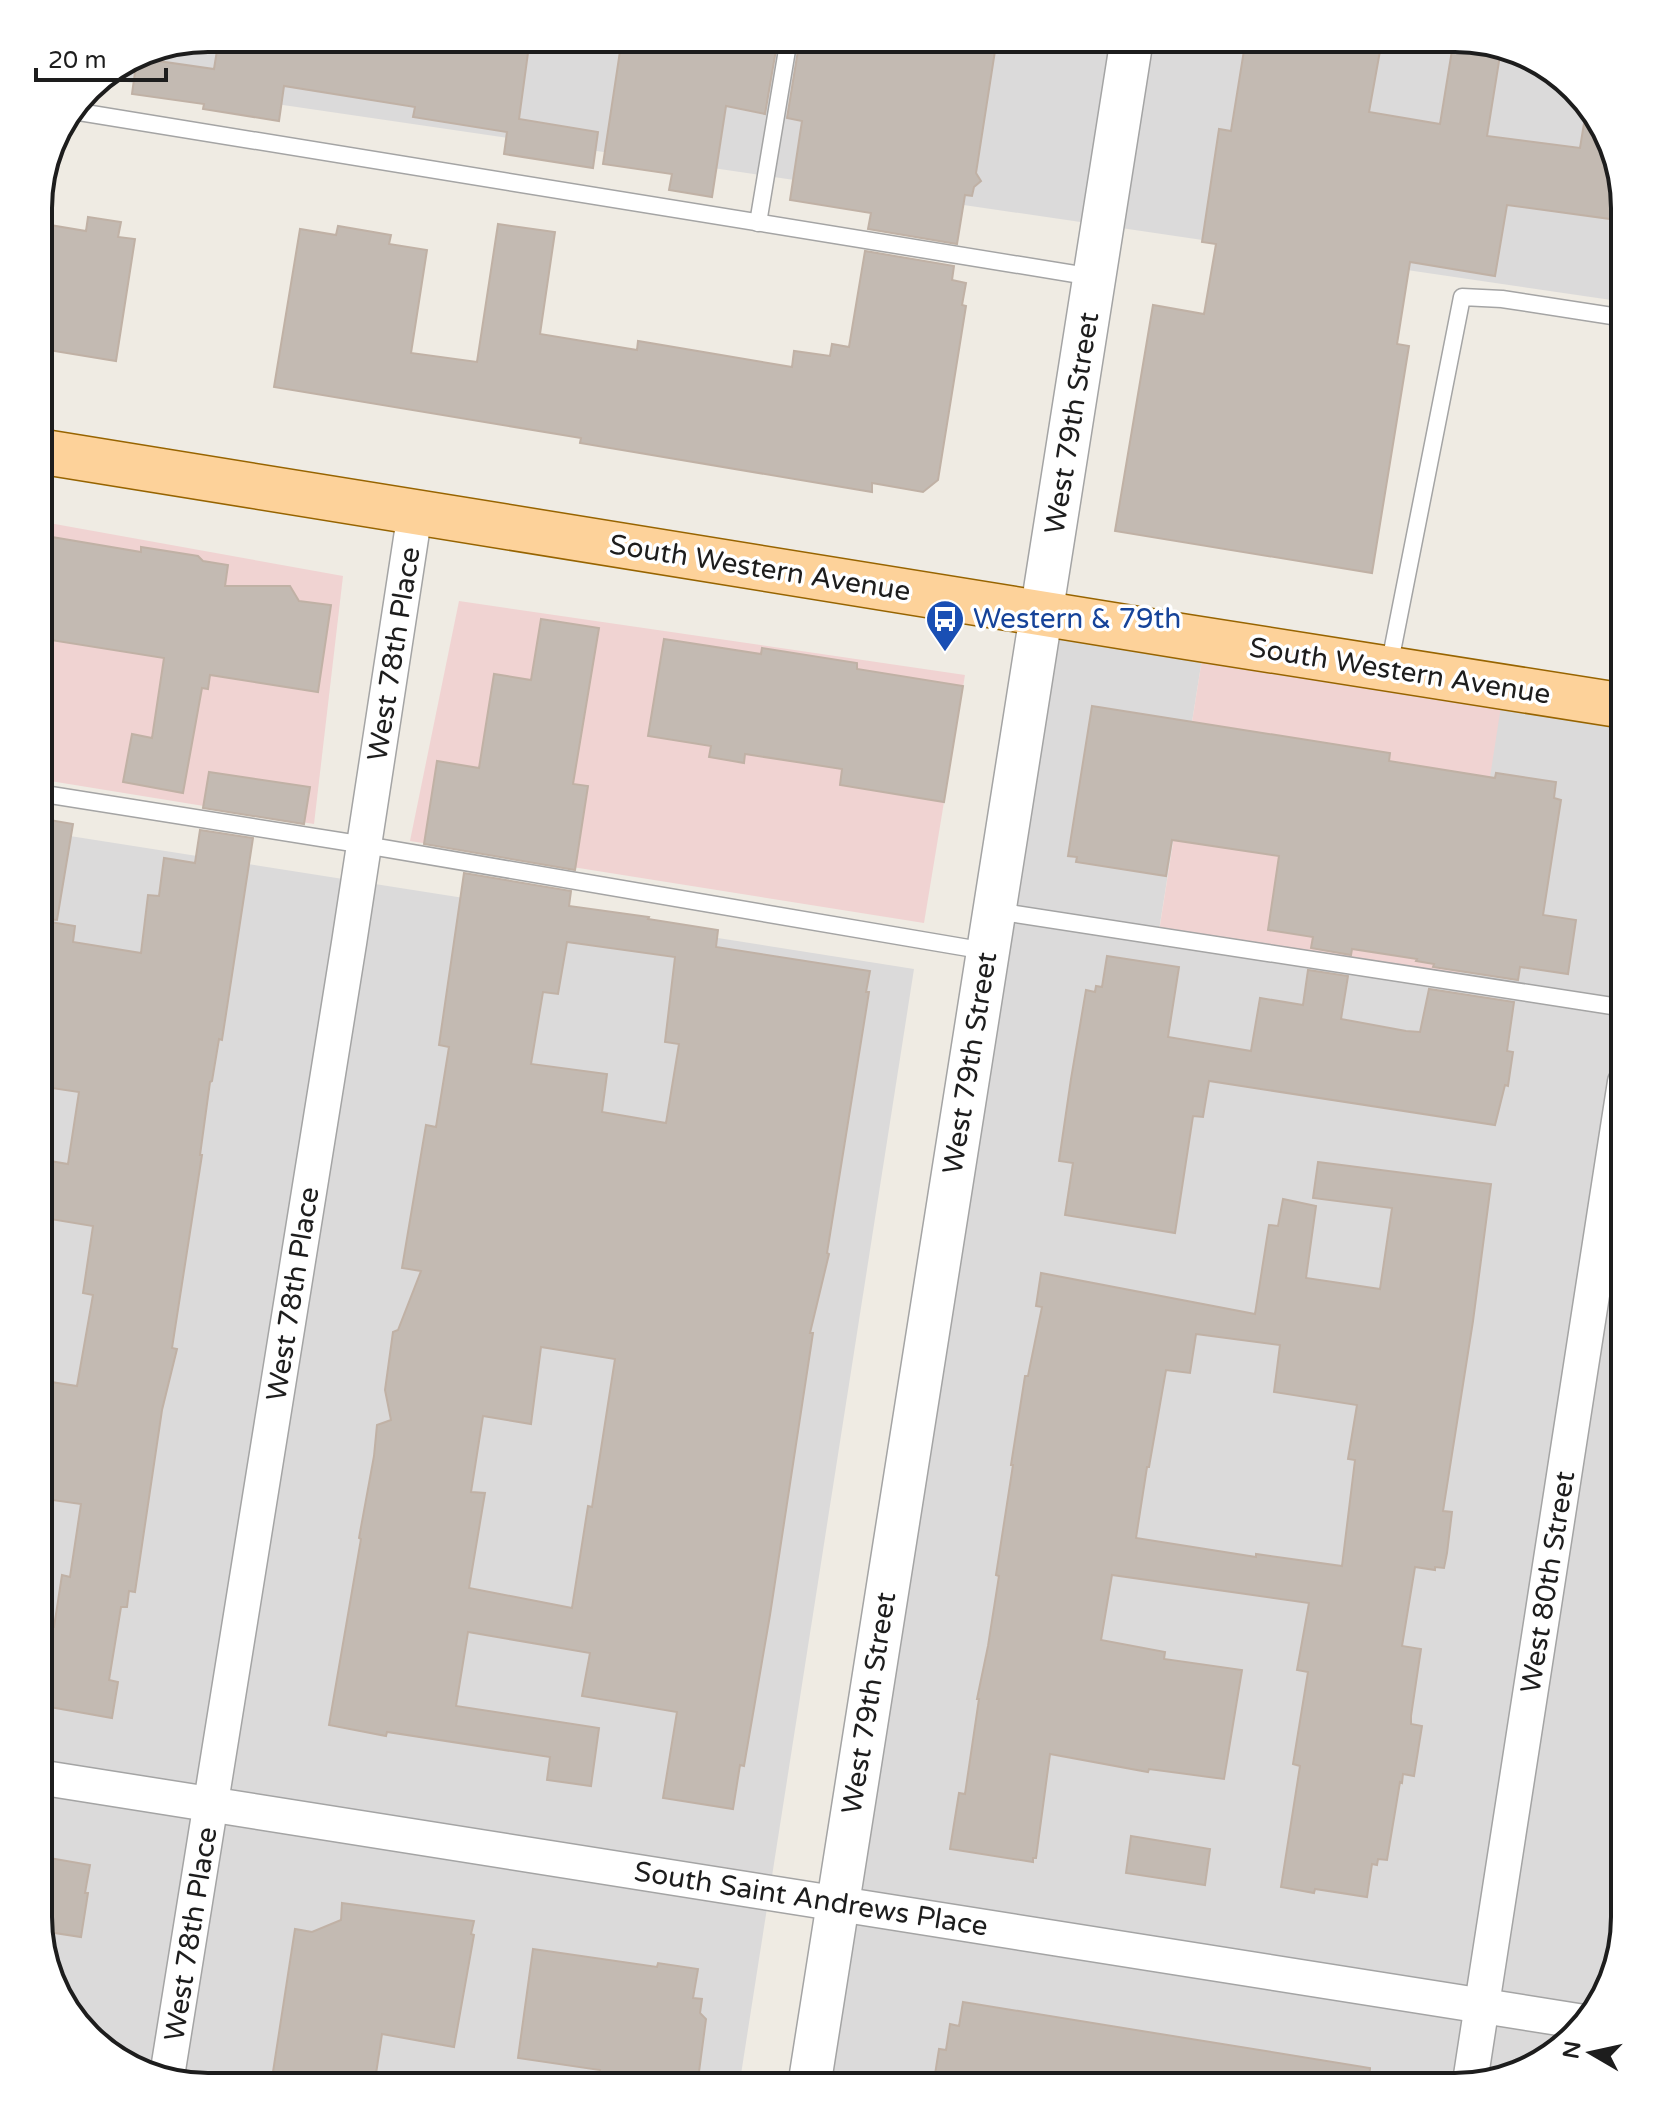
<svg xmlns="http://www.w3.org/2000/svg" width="1663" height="2125" viewBox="0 0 1663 2125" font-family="'Varela Round',sans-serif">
<rect width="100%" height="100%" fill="#efebe3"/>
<g fill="#dbdada">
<path d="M 208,38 L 1466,38 L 1540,61 L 1597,114 L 1625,208 L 1625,302 L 99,78 L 143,51 Z"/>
<path d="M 1041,613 L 1205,640 L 1157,943 L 1504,687 L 1625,706 L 1625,1082 L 1456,2087 L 809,2087 Z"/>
<path d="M 38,831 L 914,969 L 739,2087 L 207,2087 L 123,2064 L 66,2011 L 38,1917 Z"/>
<path d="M 1625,1200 L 1625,1918 L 1602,2002 L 1549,2059 L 1487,2078 Z"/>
</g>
<g fill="#f0d3d2">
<path d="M 38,521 L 343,576 L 314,824 L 38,779 Z"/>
<path d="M 459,601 L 965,675 L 924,923 L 410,841 Z"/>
<path d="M 1205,640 L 1504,687 L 1458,983 L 1157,944 Z"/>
</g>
<g fill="#c3bab2" stroke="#c0b1a5" stroke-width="2" fill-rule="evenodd">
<path d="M 219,38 L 530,38 L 519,119 L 598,132 L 593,168 L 504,154 L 507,132 L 413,117 L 415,107 L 284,86 L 279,121 L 203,109 L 204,104 L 132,94 L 137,58 L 214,69 Z"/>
<path d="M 622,38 L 778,38 L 765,114 L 726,106 L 712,197 L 669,190 L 672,174 L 603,164 Z"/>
<path d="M 800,38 L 997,38 L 976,173 L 981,181 L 974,187 L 972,196 L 965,195 L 957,244 L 868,229 L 871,213 L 790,200 L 802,121 L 787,118 Z"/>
<path d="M 1246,38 L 1344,38 L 1343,45 L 1380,51 L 1369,112 L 1440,124 L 1454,38 L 1466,38 L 1501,49 L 1487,136 L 1580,148 L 1587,105 L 1597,114 L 1625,208 L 1625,221 L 1507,205 L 1495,276 L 1410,262 L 1397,344 L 1409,346 L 1372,573 L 1115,531 L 1153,305 L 1204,314 L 1216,244 L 1202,242 L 1219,129 L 1231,131 Z"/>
<path d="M 88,217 L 121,222 L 118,237 L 135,239 L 116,361 L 48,350 L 48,348 L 38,346 L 38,223 L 86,231 Z"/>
<path d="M 498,224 L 555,232 L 540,334 L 637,350 L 638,341 L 792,367 L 794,351 L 830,356 L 832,344 L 849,347 L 865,251 L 954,266 L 952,280 L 966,283 L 962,305 L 966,306 L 938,480 L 923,492 L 872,483 L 872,492 L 580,443 L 581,438 L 274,387 L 300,229 L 336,235 L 338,226 L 391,235 L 389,244 L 427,250 L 411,353 L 477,362 Z"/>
<path d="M 52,537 L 141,552 L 141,547 L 198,556 L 203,561 L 228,565 L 225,586 L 290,586 L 299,601 L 331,605 L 318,692 L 210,675 L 208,689 L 202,688 L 183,793 L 123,782 L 132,734 L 152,738 L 164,658 L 38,638 L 38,538 L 51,540 Z"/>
<path d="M 541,619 L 599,628 L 573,784 L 588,786 L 575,870 L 424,844 L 437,761 L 479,768 L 494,674 L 531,680 Z"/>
<path d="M 664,639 L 761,654 L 762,648 L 857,663 L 857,669 L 963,686 L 944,802 L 840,785 L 842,769 L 745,754 L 744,763 L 709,757 L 711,746 L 648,736 Z"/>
<path d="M 1092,706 L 1390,753 L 1389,761 L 1495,778 L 1496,773 L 1556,782 L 1554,798 L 1561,800 L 1543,915 L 1576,920 L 1568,974 L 1520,967 L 1518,980 L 1433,967 L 1434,964 L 1416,961 L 1417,959 L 1352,949 L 1351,955 L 1311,948 L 1313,937 L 1268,930 L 1279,856 L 1172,840 L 1166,876 L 1076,862 L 1077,857 L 1068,856 Z"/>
<path d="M 209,772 L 310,787 L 304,824 L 203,808 Z"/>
<path d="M 38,818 L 73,824 L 57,920 L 38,918 Z"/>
<path d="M 200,830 L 253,838 L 222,1040 L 219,1039 L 212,1081 L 210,1082 L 200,1155 L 202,1155 L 172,1348 L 177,1349 L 162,1410 L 135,1592 L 129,1591 L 127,1607 L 121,1607 L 109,1680 L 118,1682 L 112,1718 L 38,1705 L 38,1625 L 54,1627 L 62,1575 L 70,1577 L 81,1504 L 38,1498 L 38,1380 L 77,1386 L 93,1295 L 83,1293 L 93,1226 L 38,1217 L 38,1159 L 68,1164 L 79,1092 L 38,1086 L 38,1023 L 49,962 L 38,960 L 38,920 L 75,926 L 73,942 L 141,953 L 148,895 L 159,896 L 164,858 L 195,863 Z"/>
<path d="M 464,873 L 571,891 L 569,906 L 649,917 L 648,919 L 718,930 L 716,947 L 870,971 L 866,992 L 869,992 L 827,1253 L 829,1254 L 810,1333 L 813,1333 L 770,1615 L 744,1766 L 740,1765 L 733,1809 L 663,1798 L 677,1712 L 582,1696 L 590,1653 L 468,1632 L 456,1706 L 599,1728 L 591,1786 L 547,1780 L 550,1757 L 387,1732 L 386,1736 L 329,1725 L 361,1539 L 359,1538 L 374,1456 L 377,1425 L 391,1420 L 385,1390 L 393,1332 L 398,1330 L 421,1271 L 402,1268 L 426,1125 L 436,1127 L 449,1047 L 439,1045 ZM 567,942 L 675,957 L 665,1042 L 679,1044 L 666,1123 L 602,1112 L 607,1074 L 531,1064 L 543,992 L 558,994 ZM 541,1347 L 615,1359 L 592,1507 L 588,1506 L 572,1608 L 469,1588 L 485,1493 L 471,1492 L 483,1416 L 531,1424 Z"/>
<path d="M 1107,956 L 1179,967 L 1168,1037 L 1251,1051 L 1260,998 L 1303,1005 L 1308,970 L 1348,976 L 1341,1019 L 1406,1031 L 1420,1032 L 1429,989 L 1514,1002 L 1507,1051 L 1513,1052 L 1508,1086 L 1505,1085 L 1495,1125 L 1209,1081 L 1203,1117 L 1193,1116 L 1175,1233 L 1065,1215 L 1073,1163 L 1059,1161 L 1071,1079 L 1086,990 L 1095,992 L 1096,986 L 1102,987 Z"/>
<path d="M 1318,1162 L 1491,1184 L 1473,1321 L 1443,1511 L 1452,1512 L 1447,1553 L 1444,1568 L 1435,1567 L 1435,1570 L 1415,1567 L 1402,1646 L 1421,1649 L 1411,1716 L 1411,1724 L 1422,1726 L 1414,1776 L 1403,1774 L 1402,1783 L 1400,1782 L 1387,1860 L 1378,1859 L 1377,1865 L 1372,1864 L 1367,1897 L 1315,1889 L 1314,1893 L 1281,1887 L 1300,1766 L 1293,1764 L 1308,1672 L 1297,1670 L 1309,1603 L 1112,1575 L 1101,1640 L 1165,1652 L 1164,1659 L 1242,1670 L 1224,1779 L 1149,1769 L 1148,1772 L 1050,1754 L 1036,1858 L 1033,1858 L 1033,1862 L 950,1849 L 959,1793 L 965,1794 L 979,1699 L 977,1699 L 988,1646 L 999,1576 L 996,1575 L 1013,1465 L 1011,1465 L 1025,1376 L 1028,1376 L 1042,1307 L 1036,1306 L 1041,1273 L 1255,1314 L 1269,1225 L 1278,1226 L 1283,1199 L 1316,1206 L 1306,1278 L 1380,1289 L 1392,1208 L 1313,1198 ZM 1196,1334 L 1280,1345 L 1274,1392 L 1357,1405 L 1348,1459 L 1355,1460 L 1342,1566 L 1256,1554 L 1256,1557 L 1136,1538 L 1147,1467 L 1149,1467 L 1166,1370 L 1190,1373 Z"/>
<path d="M 1131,1836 L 1210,1849 L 1205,1885 L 1126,1873 Z"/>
<path d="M 38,1856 L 90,1865 L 85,1893 L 88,1893 L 81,1937 L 42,1931 L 38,1917 Z"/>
<path d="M 342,1903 L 474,1921 L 471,1934 L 474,1935 L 454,2047 L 382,2034 L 374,2087 L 273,2072 L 295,1929 L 312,1932 L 341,1920 Z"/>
<path d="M 533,1949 L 657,1967 L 658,1963 L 698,1969 L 693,1998 L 702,1999 L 700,2013 L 706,2019 L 697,2087 L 597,2087 L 600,2070 L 518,2058 Z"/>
<path d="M 963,2002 L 1370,2068 L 1369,2087 L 1257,2087 L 1164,2072 L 1162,2087 L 1130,2082 L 1129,2087 L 1100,2087 L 1053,2080 L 1052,2087 L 933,2087 L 939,2049 L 946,2050 L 950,2024 L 959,2026 Z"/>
</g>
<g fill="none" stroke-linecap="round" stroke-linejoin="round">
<defs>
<g id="service">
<path d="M 73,111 L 1093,277"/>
<path d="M 758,223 L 789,38"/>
<path d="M 1389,667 L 1462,297 L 1502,299 L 1625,318"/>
<path d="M 38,793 L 365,845 L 986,951"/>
<path d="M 996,911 L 1625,1008"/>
</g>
<g id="minor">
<path d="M 38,1777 L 1584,2022"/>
<path d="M 167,2076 C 254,1556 336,1034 415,512"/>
<path d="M 1470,2082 L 1625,1082"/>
</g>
<path id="tertiary" d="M 809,2087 L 1132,38"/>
<path id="primary" d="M 38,451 L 1187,637 L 1625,706"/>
</defs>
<use href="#service" stroke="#a4a4a4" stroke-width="19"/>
<use href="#minor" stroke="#a4a4a4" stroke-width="37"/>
<use href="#tertiary" stroke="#a4a4a4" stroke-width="45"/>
<use href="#primary" stroke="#976400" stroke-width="47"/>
<use href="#service" stroke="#fff" stroke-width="16"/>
<use href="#minor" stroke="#fff" stroke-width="34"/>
<use href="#tertiary" stroke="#fff" stroke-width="42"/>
<use href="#primary" stroke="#fdd29a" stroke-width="44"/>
</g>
<defs>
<symbol id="bus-pin" viewBox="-11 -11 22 30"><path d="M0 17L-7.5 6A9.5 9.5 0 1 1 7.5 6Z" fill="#1a4fb4" stroke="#fff"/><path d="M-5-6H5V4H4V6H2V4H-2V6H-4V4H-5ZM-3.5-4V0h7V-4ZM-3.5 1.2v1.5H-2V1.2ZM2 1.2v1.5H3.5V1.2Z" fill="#fff"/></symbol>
</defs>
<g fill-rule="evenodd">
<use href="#bus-pin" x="923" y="597" width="44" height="60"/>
</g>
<g text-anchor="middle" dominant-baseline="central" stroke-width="7" stroke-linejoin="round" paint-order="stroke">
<g font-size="28" fill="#1d1d1d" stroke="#fff">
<text transform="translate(1072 423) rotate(-81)">West 79th Street</text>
<text transform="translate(760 568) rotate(9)">South Western Avenue</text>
<text transform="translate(394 654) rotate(-81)">West 78th Place</text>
<text transform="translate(1400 671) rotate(9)">South Western Avenue</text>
<text transform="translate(970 1063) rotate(-81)">West 79th Street</text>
<text transform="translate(293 1294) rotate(-81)">West 78th Place</text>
<text transform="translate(1548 1582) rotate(-81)">West 80th Street</text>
<text transform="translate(869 1703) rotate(-81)">West 79th Street</text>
<text transform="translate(811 1899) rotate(9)">South Saint Andrews Place</text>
<text transform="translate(191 1934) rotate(-81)">West 78th Place</text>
</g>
<g font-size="28" fill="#164399" stroke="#fff" text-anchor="start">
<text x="973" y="619">Western &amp; 79th</text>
</g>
</g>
<path d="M0 0H1663V2125H0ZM208 52H1455A156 156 0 0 1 1611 208V1917A156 156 0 0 1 1455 2073H208A156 156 0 0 1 52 1917V208A156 156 0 0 1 208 52Z" fill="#fff" fill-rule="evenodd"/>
<path fill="none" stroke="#1d1d1d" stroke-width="4" d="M208 52H1455A156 156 0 0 1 1611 208V1917A156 156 0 0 1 1455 2073H208A156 156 0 0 1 52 1917V208A156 156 0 0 1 208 52Z"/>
<g transform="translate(1591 2053) rotate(279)" stroke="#ffffff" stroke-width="6" paint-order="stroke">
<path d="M0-6L14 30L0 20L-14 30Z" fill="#1d1d1d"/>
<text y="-12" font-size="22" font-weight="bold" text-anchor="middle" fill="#1d1d1d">N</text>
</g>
<path d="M36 68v12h130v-12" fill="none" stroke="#1d1d1d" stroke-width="4"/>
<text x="48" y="68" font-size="24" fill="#1d1d1d" stroke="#ffffff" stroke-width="6" paint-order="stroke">20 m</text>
</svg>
